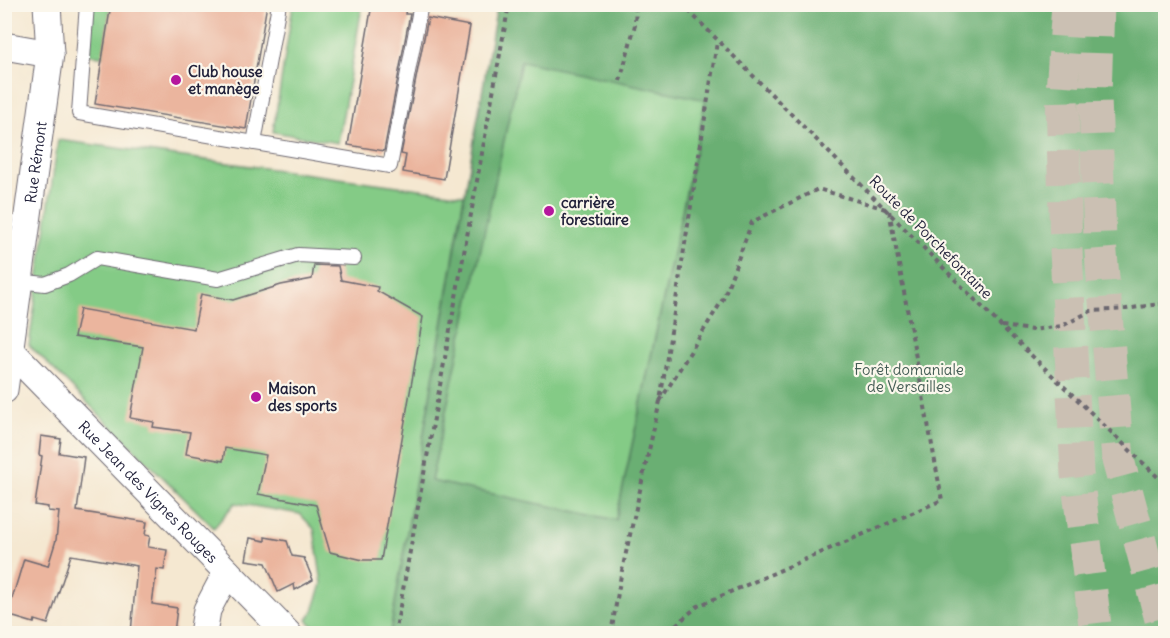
<svg xmlns="http://www.w3.org/2000/svg" width="1170" height="638" viewBox="0 0 1170 638" font-family="Delius,sans-serif">
<rect width="100%" height="100%" fill="#fbf7ec"/>
<filter id="ink" filterUnits="userSpaceOnUse"><feTurbulence type="fractalNoise" baseFrequency=".0167" numOctaves="2"/><feDisplacementMap in="SourceGraphic" scale="12" xChannelSelector="R" yChannelSelector="G"/><feConvolveMatrix kernelMatrix="1 2 1 2 8 2 1 2 1" color-interpolation-filters="sRGB"/></filter>
<filter id="wash" filterUnits="userSpaceOnUse"><feTurbulence type="fractalNoise" baseFrequency=".008" numOctaves="4" result="noise"/><feDisplacementMap in="SourceGraphic" scale="24" xChannelSelector="R" yChannelSelector="G"/><feGaussianBlur stdDeviation="1.35" result="paint"/><feColorMatrix in="noise" values="0 0 0 0 0 0 0 0 0 0 0 0 0 0 0 0 0 1.4 0 .05"/><feComposite in="paint" operator="in"/></filter>
<g filter="url(#wash)">
<rect width="100%" height="100%" fill="#f5e8d1"/>
<g fill="#84cb86" stroke="#537660" stroke-width="1.5">
<path d="M 93,5 L 111,5 L 103,56 L 89,55 Z"/>
<path d="M 347,5 L 362,7 L 338,143 L 273,132 L 293,5 Z"/>
<path d="M 521,60 L 706,99 L 616,520 L 431,481 Z"/>
<path d="M 58,140 L 464,195 L 390,633 L 320,633 L 307,620 L 313,611 L 322,584 L 314,529 L 300,514 L 235,503 L 214,528 L 29,345 Z"/>
</g>
<path fill="#6baf73" stroke="#466857" stroke-width="1.5" fill-rule="evenodd" d="M 497,5 L 1165,5 L 1165,633 L 390,633 ZM 521,61 L 706,100 L 616,520 L 431,481 Z"/>
<g id="blocks">
<g fill="#ebb59e">
<path d="M 111,4 L 267,4 L 246,129 L 95,104 Z"/>
<path d="M 372,4 L 406,6 L 405,14 L 410,14 L 384,151 L 348,145 Z"/>
<path d="M 428,18 L 470,26 L 444,179 L 403,172 L 406,155 L 401,154 Z"/>
<path d="M 314,265 L 338,266 L 341,280 L 378,287 L 377,291 L 423,317 L 381,560 L 363,560 L 330,552 L 316,505 L 258,494 L 266,455 L 225,448 L 223,461 L 186,454 L 190,432 L 153,427 L 154,422 L 130,418 L 143,347 L 74,337 L 80,309 L 194,329 L 201,294 L 233,300 L 281,285 L 312,279 Z"/>
<path d="M 41,436 L 61,439 L 59,453 L 84,457 L 77,511 L 147,522 L 145,535 L 150,536 L 148,547 L 167,550 L 164,570 L 157,569 L 152,604 L 177,608 L 174,633 L 131,633 L 137,566 L 71,555 L 48,624 L 35,620 L 34,623 L 7,615 L 24,559 L 48,566 L 56,540 L 59,512 L 48,511 L 48,507 L 35,505 L 42,456 L 39,455 Z"/>
<path d="M 265,537 L 287,541 L 292,556 L 304,558 L 313,580 L 295,590 L 294,584 L 278,592 L 266,563 L 246,560 L 250,538 L 265,541 Z"/>
</g>
</g>
</g>
<g filter="url(#ink)">
<use href="#blocks" fill-opacity="0" stroke="#6c6770" stroke-width="1.5"/>
<g fill="none" stroke-linecap="round" stroke-linejoin="round">
<g stroke="#cbc0b3" stroke-width="33" stroke-dasharray="33 16" stroke-linecap="butt">
<path d="M 1068,4 L 1062,92 L 1066,250 L 1077,474 L 1096,634"/>
<path d="M 1098,4 L 1095,96 L 1100,241 L 1118,460 L 1165,634"/>
</g>
<defs>
<g id="lane">
<path d="M 87,4 L 79,113 L 390,166 L 421,4"/>
<path d="M 254,143 L 279,4"/>
<path d="M 18,281 L 45,284 L 69,275 L 97,258 L 218,279 L 298,255 L 354,258"/>
</g>
<g id="street">
<path d="M 4,46 L 50,54"/>
<path id="s1" d="M 10,350 L 288,634"/>
<path id="s2" d="M 4,390 L 50,54 L 47,4"/>
<path d="M 203,634 L 207,610 L 227,572"/>
</g>
</defs>
<use href="#lane" stroke="#6c6770" stroke-width="16"/>
<use href="#street" stroke="#6c6770" stroke-width="29"/>
<g stroke="#6c6770" stroke-width="4" stroke-dasharray="4.5 4.5" stroke-linecap="butt">
<path d="M 682,4 L 1001,326 L 1166,485"/>
<path d="M 620,81 L 635,25 L 636,4"/>
<path d="M 1002,326 L 1032,330 L 1062,326 L 1091,311 L 1126,309 L 1166,303"/>
<path d="M 660,401 L 723,299 L 752,222 L 818,189 L 889,210 L 942,500 L 698,606 L 665,634"/>
<path d="M 395,634 L 509,4"/>
<path d="M 611,634 L 621,575 L 660,401 L 717,42"/>
</g>
<use href="#lane" stroke="#fff" stroke-width="14"/>
<use href="#street" stroke="#fff" stroke-width="27"/>
</g>
</g>
<g fill="#b5179e" stroke="#fbf7ec" stroke-width="2">
<circle cx="176" cy="80" r="6"/>
<circle cx="549" cy="211" r="6"/>
<circle cx="256" cy="397" r="6"/>
</g>
<g text-anchor="middle" dominant-baseline="central" stroke-width="4.5" stroke-linejoin="round" paint-order="stroke">
<g font-size="15" font-weight="bold" fill="#22223b" stroke="#fbf7ec" text-anchor="start">
<text x="188" y="71">Club house<tspan x="188" dy="17">et manège</tspan></text>
<text x="561" y="202">carrière<tspan x="561" dy="17">forestiaire</tspan></text>
<text x="268" y="388">Maison<tspan x="268" dy="17">des sports</tspan></text>
</g>
<g font-size="15" fill="#22223b" stroke="#fbf7ec">
<text stroke="none"><textPath href="#s2" startOffset="230">Rue Rémont</textPath></text>
<text transform="translate(931 237) rotate(45)">Route de Porchefontaine</text>
<text stroke="none"><textPath href="#s1" startOffset="198">Rue Jean des Vignes Rouges</textPath></text>
</g>
<g font-size="15" fill="#445d55" stroke="#fbf7ec">
<text x="909" y="369">Forêt domaniale<tspan x="909" dy="17">de Versailles</tspan></text>
</g>
</g>
<rect width="1170" height="638" fill="none" stroke="#fbf7ec" stroke-width="24"/>
</svg>
